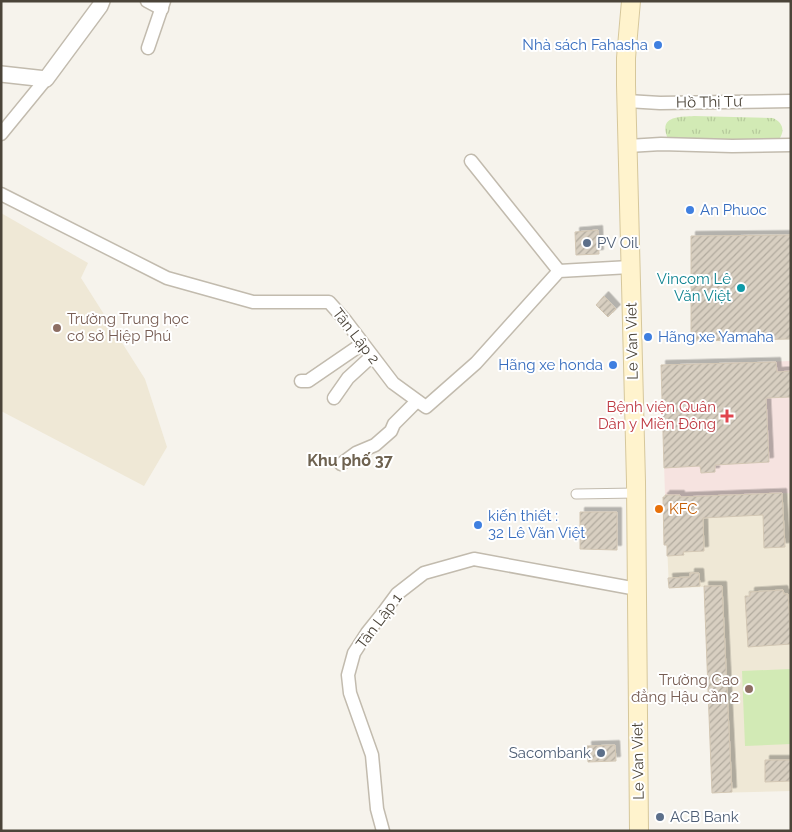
<svg xmlns="http://www.w3.org/2000/svg" width="792" height="832" viewBox="0 0 792 832" font-family="Raleway,sans-serif">
<defs>
<pattern id="park-tufts" width="24" height="20" patternUnits="userSpaceOnUse" patternTransform="scale(1.25)"><rect width="24" height="20" fill="#d2eab5"/><path d="M3 7l-1-3M5 7V3M7 7l1-3M15 17l-1-3M17 17v-4M19 17l1-3" fill="none" stroke="#b6ca9c"/></pattern>
<pattern id="building-hatch" width="6" height="6" patternUnits="userSpaceOnUse" patternTransform="scale(1.25)"><rect width="6" height="6" fill="#d8cfc1"/><path d="M-1 1l2-2M0 6l6-6M5 7l2-2" fill="none" stroke="#b1aa9e"/></pattern>
<filter id="shadow"><feDropShadow dx="4.5" dy="-4.5" stdDeviation="0" flood-color="#0004"/></filter>
</defs>
<rect width="100%" height="100%" fill="#f6f3ec"/>
<g fill="#efe8d6">
<path d="M 1,213 L 88,263 L 81,278 L 145,379 L 167,447 L 144,486 L 1,411 Z"/>
<path d="M 791,493 L 791,791 L 712,793 L 704,587 L 669,588 L 667,545 L 664,545 L 663,497 L 665,497 L 665,495 L 680,495 L 681,497 Z"/>
</g>
<path fill="#f6e3e0" d="M 791,361 L 791,493 L 681,497 L 680,495 L 665,495 L 661,365 Z"/>
<path fill="url(#park-tufts)" d="M 694,116 L 773,118 C 784,123 785,132 778,141 L 668,139 C 658,116 678,117 694,116 Z"/>
<path fill="#d2eab5" d="M 791,669 L 791,744 L 745,746 L 742,671 Z"/>
<g fill="url(#building-hatch)" stroke="#d3c7b4" filter="url(#shadow)">
<path d="M 598,230 L 599,254 L 576,255 L 575,232 Z"/>
<path d="M 791,235 L 791,339 L 691,341 L 691,236 Z"/>
<path d="M 604,296 L 616,309 L 608,317 L 596,305 Z"/>
<path d="M 776,362 L 777,372 L 791,371 L 791,397 L 766,398 L 769,462 L 715,465 L 715,472 L 701,473 L 700,466 L 664,468 L 661,365 Z"/>
<path d="M 782,493 L 785,547 L 764,548 L 763,515 L 703,518 L 704,551 L 683,552 L 684,555 L 667,556 L 667,545 L 664,545 L 663,497 L 665,497 L 665,495 L 680,495 L 680,497 Z"/>
<path d="M 580,512 L 617,512 L 617,550 L 580,549 Z"/>
<path d="M 690,573 L 699,573 L 700,586 L 669,588 L 668,578 L 690,577 Z"/>
<path d="M 704,586 L 722,586 L 732,792 L 712,793 Z"/>
<path d="M 783,590 L 784,594 L 788,594 L 791,644 L 748,647 L 745,596 L 750,596 L 750,592 Z"/>
<path d="M 615,745 L 616,761 L 588,762 L 587,746 Z"/>
<path d="M 765,760 L 791,760 L 791,781 L 765,782 Z"/>
</g>
<g fill="none" stroke-linecap="round" stroke-linejoin="round">
<defs>
<path id="pedestrian" d="M 576,494 L 636,493"/>
<g id="minor">
<path d="M 147,1 L 162,9"/>
<path d="M 148,48 L 164,1"/>
<path d="M 627,101 L 660,103 L 791,101"/>
<path d="M 1,134 L 46,79"/>
<path d="M 628,146 L 661,144 L 732,146 L 791,145"/>
<path d="M 471,161 L 559,271"/>
<path d="M 1,194 L 167,278 L 253,302 L 329,302 L 345,320 L 393,383 L 426,407 L 476,363 L 559,271 L 630,267"/>
<path d="M 301,381 L 308,381 L 362,344"/>
<path d="M 334,398 L 348,378 L 372,356"/>
<path d="M 341,464 L 356,453 L 375,445 L 391,431 L 394,424 L 417,401"/>
<path d="M 383,831 L 377,809 L 372,755 L 350,693 L 348,675 L 354,653 L 367,633 L 383,613 L 397,594 L 424,573 L 474,559 L 637,589"/>
</g>
<path id="tertiary" d="M 1,74 L 46,79 L 100,6 L 102,1"/>
<path id="secondary" d="M 631,1 L 626,58 L 626,85 L 636,482 L 639,831"/>
</defs>
<use href="#pedestrian" stroke="#c2bbae" stroke-width="11"/>
<use href="#minor" stroke="#c2bbae" stroke-width="15"/>
<use href="#tertiary" stroke="#c2bbae" stroke-width="18"/>
<use href="#secondary" stroke="#d6c79b" stroke-width="20"/>
<use href="#pedestrian" stroke="#fff" stroke-width="9"/>
<use href="#minor" stroke="#fff" stroke-width="12"/>
<use href="#tertiary" stroke="#fff" stroke-width="15"/>
<use href="#secondary" stroke="#fff3cd" stroke-width="18"/>
</g>
<g fill="#3f7fe0" stroke="#fff" stroke-width="2">
<circle cx="658" cy="45" r="5"/>
<circle cx="690" cy="210" r="5"/>
<circle cx="648" cy="337" r="5"/>
<circle cx="613" cy="365" r="5"/>
<circle cx="478" cy="525" r="5"/>
</g>
<g fill="#5c6f8a" stroke="#fff" stroke-width="2">
<circle cx="587" cy="243" r="5"/>
<circle cx="601" cy="753" r="5"/>
<circle cx="660" cy="817" r="5"/>
</g>
<circle fill="#0f9aa8" stroke="#fff" stroke-width="2" cx="741" cy="288" r="5"/>
<g fill="#8d6e63" stroke="#fff" stroke-width="2">
<circle cx="57" cy="328" r="5"/>
<circle cx="749" cy="689" r="5"/>
</g>
<path fill="#e0444e" stroke="#fff" stroke-width="2" d="M724.5 408.5h5v5h5v5h-5v5h-5v-5h-5v-5h5z"/>
<circle fill="#e8710a" stroke="#fff" stroke-width="2" cx="659" cy="509" r="5"/>
<g text-anchor="middle" dominant-baseline="central" stroke-width="4" stroke-linejoin="round" paint-order="stroke">
<g font-size="15" fill="#366cbe" stroke="#fff" text-anchor="start">
<text x="648" y="45" text-anchor="end">Nhà sách Fahasha</text>
<text x="700" y="210">An Phuoc</text>
<text x="658" y="337">Hãng xe Yamaha</text>
<text x="603" y="365" text-anchor="end">Hãng xe honda</text>
<text x="488" y="516">kiến thiết :<tspan x="488" dy="17">32 Lê Văn Việt</tspan></text>
</g>
<g font-size="15" fill="#4b4439" stroke="#fff">
<text transform="translate(709 102) rotate(-1)">Hồ Thị Tư</text>
<text transform="translate(356 336) rotate(52)">Tân Lập 2</text>
<text transform="translate(632 341) rotate(-91)">Le Van Viet</text>
<text transform="translate(379 621) rotate(-53)">Tân Lập 1</text>
<text transform="translate(638 761) rotate(-91)">Le Van Viet</text>
</g>
<g font-size="15" fill="#4e5e75" stroke="#fff" text-anchor="start">
<text x="597" y="243">PV Oil</text>
<text x="591" y="753" text-anchor="end">Sacombank</text>
<text x="670" y="817">ACB Bank</text>
</g>
<g font-size="15" fill="#0d838f" stroke="#fff" text-anchor="end">
<text x="731" y="279">Vincom Lê<tspan x="731" dy="17">Văn Việt</tspan></text>
</g>
<g font-size="15" fill="#785e54" stroke="#fff" text-anchor="start">
<text x="67" y="319">Trường Trung học<tspan x="67" dy="17">cơ sở Hiệp Phú</tspan></text>
<text x="739" y="680" text-anchor="end">Trường Cao<tspan x="739" dy="17">đẳng Hậu cần 2</tspan></text>
</g>
<g font-size="15" fill="#be3a42" stroke="#fff" text-anchor="end">
<text x="716" y="407">Bệnh viện Quân<tspan x="716" dy="17">Dân y Miền Đông</tspan></text>
</g>
<g font-size="15" fill="#c56008" stroke="#fff" text-anchor="start">
<text x="669" y="509">KFC</text>
</g>
<g font-size="16" font-weight="bold" fill="#6e6250" stroke="#fff">
<text x="350" y="460">Khu phố 37</text>
</g>
</g>
<rect width="792" height="832" fill="none" stroke="#4b4439" stroke-width="5"/>
</svg>
